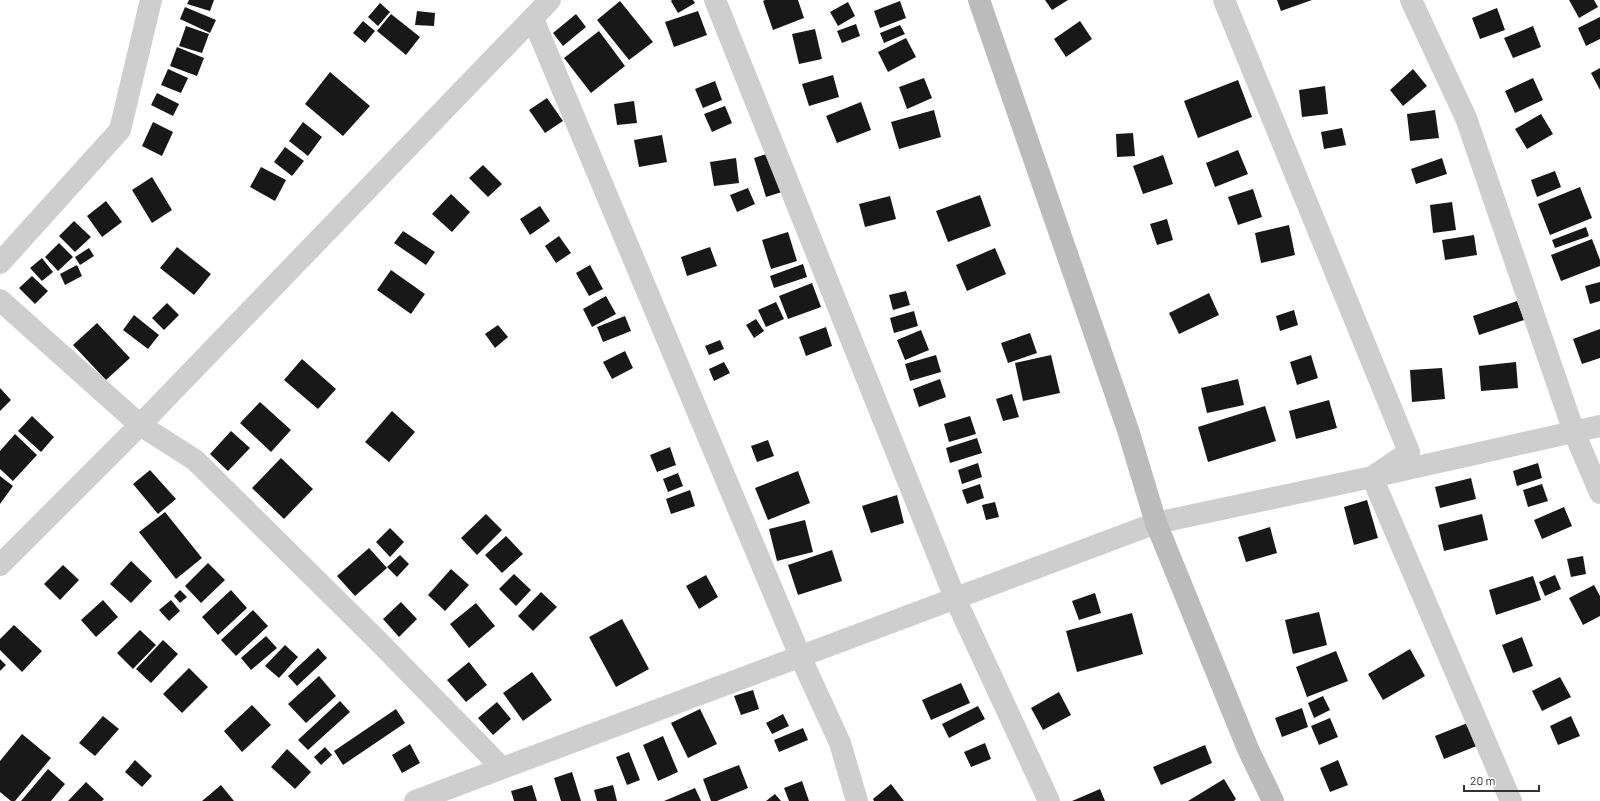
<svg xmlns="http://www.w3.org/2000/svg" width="1600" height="801" viewBox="0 0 1600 801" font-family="Barlow,sans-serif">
<rect width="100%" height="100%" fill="#fff"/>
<g fill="#181818">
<path d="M 189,0 L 214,0 L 210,11 L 187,4 Z"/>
<path d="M 672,0 L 693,0 L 695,3 L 678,13 L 671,1 Z"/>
<path d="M 765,0 L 798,0 L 804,18 L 773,30 L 763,1 Z"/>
<path d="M 1045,0 L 1068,0 L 1052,10 Z"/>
<path d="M 1277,0 L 1312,0 L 1281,11 Z"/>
<path d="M 1569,0 L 1594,0 L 1598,7 L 1579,18 Z"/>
<path d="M 620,1 L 653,42 L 629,60 L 597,20 Z"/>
<path d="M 900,1 L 906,18 L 880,28 L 874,11 Z"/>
<path d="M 848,2 L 855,16 L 838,26 L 830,12 Z"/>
<path d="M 380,3 L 390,12 L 378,26 L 368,17 Z"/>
<path d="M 185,7 L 216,20 L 210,33 L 180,19 Z"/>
<path d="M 1497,8 L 1505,30 L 1480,39 L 1472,18 Z"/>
<path d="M 417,11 L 435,13 L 434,26 L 415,25 Z"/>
<path d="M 698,11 L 707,35 L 674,47 L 665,22 Z"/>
<path d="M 391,14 L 420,37 L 406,55 L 377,31 Z"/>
<path d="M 576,14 L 586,27 L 563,46 L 553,33 Z"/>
<path d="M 1600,17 L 1600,39 L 1586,46 L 1578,28 Z"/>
<path d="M 363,21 L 375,31 L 365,43 L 353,33 Z"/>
<path d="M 1080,21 L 1092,39 L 1066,57 L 1054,39 Z"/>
<path d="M 856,24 L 860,36 L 842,43 L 837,31 Z"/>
<path d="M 900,25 L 905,34 L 884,43 L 880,33 Z"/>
<path d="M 186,26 L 209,34 L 202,53 L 179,46 Z"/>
<path d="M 1533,26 L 1541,47 L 1513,58 L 1504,38 Z"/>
<path d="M 815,29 L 822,59 L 799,64 L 792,34 Z"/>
<path d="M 599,31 L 625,66 L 591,93 L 564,58 Z"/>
<path d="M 906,38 L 916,57 L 888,72 L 878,52 Z"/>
<path d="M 177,47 L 204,58 L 197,76 L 170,66 Z"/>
<path d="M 1600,68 L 1600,90 L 1591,73 Z"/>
<path d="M 168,69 L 188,78 L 181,93 L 161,85 Z"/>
<path d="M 1413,69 L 1427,86 L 1403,106 L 1390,90 Z"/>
<path d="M 330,72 L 370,106 L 343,136 L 305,104 Z"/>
<path d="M 833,75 L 839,97 L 809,106 L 802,84 Z"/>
<path d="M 924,78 L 932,98 L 907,109 L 899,87 Z"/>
<path d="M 1533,78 L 1543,100 L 1515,113 L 1505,91 Z"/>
<path d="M 1238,80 L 1252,117 L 1198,138 L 1184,101 Z"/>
<path d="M 715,81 L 722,100 L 703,108 L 695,89 Z"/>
<path d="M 1325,86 L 1328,114 L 1302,117 L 1299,90 Z"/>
<path d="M 157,93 L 179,104 L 173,116 L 151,105 Z"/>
<path d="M 547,98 L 563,121 L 545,133 L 529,110 Z"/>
<path d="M 634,101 L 637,123 L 617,125 L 614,104 Z"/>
<path d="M 861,102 L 871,130 L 837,143 L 826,116 Z"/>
<path d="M 725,106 L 732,123 L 712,132 L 704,114 Z"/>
<path d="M 934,110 L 941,137 L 899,149 L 891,122 Z"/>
<path d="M 1435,110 L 1439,138 L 1410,141 L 1407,114 Z"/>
<path d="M 1541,114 L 1553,134 L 1527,149 L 1515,129 Z"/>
<path d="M 153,122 L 173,132 L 162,156 L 142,146 Z"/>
<path d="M 303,122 L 322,137 L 308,156 L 289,141 Z"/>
<path d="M 1342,128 L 1346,145 L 1324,149 L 1321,132 Z"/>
<path d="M 1133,133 L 1135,156 L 1117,157 L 1116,134 Z"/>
<path d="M 662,135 L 667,162 L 639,167 L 634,140 Z"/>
<path d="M 285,147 L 304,161 L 292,176 L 274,162 Z"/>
<path d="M 1238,150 L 1248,174 L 1215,187 L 1206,163 Z"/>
<path d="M 773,152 L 785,191 L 766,197 L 754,158 Z"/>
<path d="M 1163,155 L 1173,184 L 1143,194 L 1133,166 Z"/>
<path d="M 736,158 L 739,183 L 714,186 L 710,162 Z"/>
<path d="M 1442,158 L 1447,174 L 1416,184 L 1411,169 Z"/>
<path d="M 483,165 L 502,184 L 488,197 L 469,178 Z"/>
<path d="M 261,167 L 286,180 L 275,201 L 250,187 Z"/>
<path d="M 1555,171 L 1561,187 L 1537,197 L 1531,180 Z"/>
<path d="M 152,177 L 172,210 L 152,223 L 132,190 Z"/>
<path d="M 1580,187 L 1592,218 L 1550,235 L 1538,204 Z"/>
<path d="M 748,188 L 755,204 L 737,212 L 730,195 Z"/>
<path d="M 1253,189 L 1262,217 L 1238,225 L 1228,197 Z"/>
<path d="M 451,194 L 470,212 L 452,232 L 432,214 Z"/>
<path d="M 980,195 L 991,226 L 948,242 L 936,211 Z"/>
<path d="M 890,196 L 896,219 L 865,227 L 859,204 Z"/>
<path d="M 106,201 L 122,222 L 102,237 L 87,216 Z"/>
<path d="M 1452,202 L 1456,230 L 1433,233 L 1430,205 Z"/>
<path d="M 540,206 L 550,221 L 530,235 L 520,219 Z"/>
<path d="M 1167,219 L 1173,240 L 1157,245 L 1150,224 Z"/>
<path d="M 74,221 L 91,237 L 75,252 L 59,236 Z"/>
<path d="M 1289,225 L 1295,255 L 1261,263 L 1255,233 Z"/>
<path d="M 1586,227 L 1589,236 L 1555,248 L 1552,240 Z"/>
<path d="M 403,231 L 435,252 L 426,265 L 394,243 Z"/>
<path d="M 788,232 L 797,261 L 771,269 L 762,240 Z"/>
<path d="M 1474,235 L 1477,255 L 1445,260 L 1442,240 Z"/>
<path d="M 559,236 L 571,253 L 556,263 L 545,246 Z"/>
<path d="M 1592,239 L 1600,260 L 1600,266 L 1561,281 L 1551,255 Z"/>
<path d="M 59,243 L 73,257 L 58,271 L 45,257 Z"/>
<path d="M 177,247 L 211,274 L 194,295 L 160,268 Z"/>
<path d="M 710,247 L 717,266 L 687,276 L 681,257 Z"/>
<path d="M 89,248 L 94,256 L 80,265 L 75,257 Z"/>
<path d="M 995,248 L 1006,274 L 967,291 L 956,265 Z"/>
<path d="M 42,258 L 53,272 L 42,281 L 30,268 Z"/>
<path d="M 803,264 L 807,277 L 774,288 L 770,276 Z"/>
<path d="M 77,265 L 82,276 L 65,285 L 60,274 Z"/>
<path d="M 590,265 L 603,289 L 589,296 L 576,273 Z"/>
<path d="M 391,270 L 425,294 L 411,314 L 377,290 Z"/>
<path d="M 32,276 L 48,291 L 35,304 L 19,288 Z"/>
<path d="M 1600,282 L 1600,301 L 1590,304 L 1585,286 Z"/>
<path d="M 812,283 L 821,307 L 788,319 L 779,296 Z"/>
<path d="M 906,291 L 910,305 L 893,310 L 889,295 Z"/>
<path d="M 1209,293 L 1219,315 L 1179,334 L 1169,313 Z"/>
<path d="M 606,296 L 616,314 L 592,327 L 583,309 Z"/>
<path d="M 1517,301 L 1524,320 L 1479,335 L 1473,316 Z"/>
<path d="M 776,302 L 784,319 L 766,327 L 758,310 Z"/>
<path d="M 167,303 L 179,315 L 164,330 L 152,318 Z"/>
<path d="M 1294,310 L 1298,325 L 1280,331 L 1276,316 Z"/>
<path d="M 914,311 L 918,326 L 894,333 L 890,318 Z"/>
<path d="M 134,315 L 159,335 L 148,349 L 123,330 Z"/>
<path d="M 625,316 L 631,331 L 603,342 L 597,327 Z"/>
<path d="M 756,319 L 764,331 L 754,338 L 746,325 Z"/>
<path d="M 97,323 L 130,358 L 106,380 L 73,345 Z"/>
<path d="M 498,325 L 508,337 L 495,348 L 485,334 Z"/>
<path d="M 826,327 L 832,346 L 806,356 L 799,337 Z"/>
<path d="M 1600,329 L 1600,358 L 1582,364 L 1573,339 Z"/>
<path d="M 921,330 L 929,350 L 905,360 L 897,340 Z"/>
<path d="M 1030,333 L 1037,353 L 1008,363 L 1001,343 Z"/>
<path d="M 720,340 L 724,349 L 709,355 L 705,346 Z"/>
<path d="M 625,351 L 633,368 L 612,379 L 603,362 Z"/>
<path d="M 936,355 L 941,372 L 910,381 L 905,364 Z"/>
<path d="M 1051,355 L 1060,393 L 1023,401 L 1015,363 Z"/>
<path d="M 1311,355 L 1318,378 L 1297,385 L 1290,362 Z"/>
<path d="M 302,359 L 336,389 L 318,409 L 284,380 Z"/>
<path d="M 724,362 L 730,373 L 714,381 L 709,369 Z"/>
<path d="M 1516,362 L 1518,388 L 1481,391 L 1479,366 Z"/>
<path d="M 1442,368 L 1445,399 L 1412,402 L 1410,370 Z"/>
<path d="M 940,379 L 946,397 L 919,407 L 913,389 Z"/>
<path d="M 1238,379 L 1244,405 L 1207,413 L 1201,388 Z"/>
<path d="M 0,388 L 11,400 L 0,411 Z"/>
<path d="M 1012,394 L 1019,417 L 1003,421 L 996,399 Z"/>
<path d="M 1329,400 L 1337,428 L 1296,439 L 1289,411 Z"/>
<path d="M 260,402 L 291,430 L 271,452 L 240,423 Z"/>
<path d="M 1265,406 L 1276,441 L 1208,462 L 1198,427 Z"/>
<path d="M 392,411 L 415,432 L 389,462 L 365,442 Z"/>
<path d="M 32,416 L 54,437 L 41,452 L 18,431 Z"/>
<path d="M 970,416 L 976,434 L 949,442 L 944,424 Z"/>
<path d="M 231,431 L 250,448 L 228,471 L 210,454 Z"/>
<path d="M 15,434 L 37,455 L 13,481 L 0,469 L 0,451 Z"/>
<path d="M 977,438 L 982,453 L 950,463 L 946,448 Z"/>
<path d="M 768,440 L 774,456 L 757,462 L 751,446 Z"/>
<path d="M 670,447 L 676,465 L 657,472 L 650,455 Z"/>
<path d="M 281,458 L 313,489 L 284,519 L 252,488 Z"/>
<path d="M 978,463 L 982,477 L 962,484 L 958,470 Z"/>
<path d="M 1538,463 L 1542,478 L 1517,486 L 1513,471 Z"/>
<path d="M 150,470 L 176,499 L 158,514 L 133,484 Z"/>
<path d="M 798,471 L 810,503 L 768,520 L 755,488 Z"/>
<path d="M 678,473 L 683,486 L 668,492 L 663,479 Z"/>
<path d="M 0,476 L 13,486 L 0,504 Z"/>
<path d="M 1471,478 L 1476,499 L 1440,508 L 1435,487 Z"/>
<path d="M 980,484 L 984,498 L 967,504 L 962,490 Z"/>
<path d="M 1542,484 L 1548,501 L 1528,507 L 1523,490 Z"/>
<path d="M 690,490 L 695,506 L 671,514 L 666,499 Z"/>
<path d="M 897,495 L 904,523 L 871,533 L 862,506 Z"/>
<path d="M 1367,500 L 1378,538 L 1354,545 L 1344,507 Z"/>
<path d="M 995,502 L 999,517 L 986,520 L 982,505 Z"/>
<path d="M 1564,507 L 1572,526 L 1542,539 L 1534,520 Z"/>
<path d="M 165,512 L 202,558 L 176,579 L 139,532 Z"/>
<path d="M 486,514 L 502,530 L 477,555 L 461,538 Z"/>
<path d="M 1482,514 L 1488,540 L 1444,551 L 1438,525 Z"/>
<path d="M 805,520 L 813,552 L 777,561 L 769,529 Z"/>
<path d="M 1270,527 L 1277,553 L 1246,562 L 1238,537 Z"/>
<path d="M 390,528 L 404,542 L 390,557 L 376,542 Z"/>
<path d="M 506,536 L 523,554 L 502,573 L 485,555 Z"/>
<path d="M 369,548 L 387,568 L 355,596 L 337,576 Z"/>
<path d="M 832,550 L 842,581 L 798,595 L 788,565 Z"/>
<path d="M 400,555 L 409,564 L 397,577 L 387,567 Z"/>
<path d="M 1583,556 L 1586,574 L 1571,577 L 1567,559 Z"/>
<path d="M 131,561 L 152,581 L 131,603 L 110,584 Z"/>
<path d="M 208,563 L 225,580 L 201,603 L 185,586 Z"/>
<path d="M 63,565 L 79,580 L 60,600 L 44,584 Z"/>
<path d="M 451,569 L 469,585 L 445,611 L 428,595 Z"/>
<path d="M 514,574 L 531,590 L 516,606 L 499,589 Z"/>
<path d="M 706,575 L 718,597 L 699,609 L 686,586 Z"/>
<path d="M 1555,575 L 1561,589 L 1545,596 L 1539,582 Z"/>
<path d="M 1533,576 L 1541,600 L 1496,615 L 1489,590 Z"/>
<path d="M 1594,585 L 1600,596 L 1600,616 L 1583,625 L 1569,598 Z"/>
<path d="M 180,590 L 187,597 L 180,603 L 174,596 Z"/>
<path d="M 231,590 L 247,608 L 218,635 L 202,617 Z"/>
<path d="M 541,592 L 557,607 L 533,631 L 518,616 Z"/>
<path d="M 1095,593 L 1101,613 L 1079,620 L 1072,601 Z"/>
<path d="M 103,600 L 118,617 L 96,637 L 81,620 Z"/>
<path d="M 171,600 L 180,611 L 169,621 L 159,610 Z"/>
<path d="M 401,602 L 417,619 L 399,637 L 383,619 Z"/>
<path d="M 476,603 L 495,626 L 469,648 L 450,624 Z"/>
<path d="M 253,610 L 268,626 L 236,656 L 221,640 Z"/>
<path d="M 1319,612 L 1327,645 L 1293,654 L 1285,620 Z"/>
<path d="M 1132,613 L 1143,654 L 1077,672 L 1066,631 Z"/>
<path d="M 622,619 L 649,669 L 616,687 L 589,637 Z"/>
<path d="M 14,625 L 42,651 L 22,672 L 0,650 L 0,639 Z"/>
<path d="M 140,630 L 156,645 L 133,669 L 117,653 Z"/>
<path d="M 266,636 L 277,648 L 251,670 L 241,658 Z"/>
<path d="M 1522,637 L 1533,666 L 1513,673 L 1502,645 Z"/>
<path d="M 163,640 L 178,654 L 151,683 L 136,669 Z"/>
<path d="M 285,645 L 298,657 L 279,678 L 265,666 Z"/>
<path d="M 318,648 L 327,658 L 297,686 L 288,676 Z"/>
<path d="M 1410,649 L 1425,676 L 1383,700 L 1368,674 Z"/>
<path d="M 1336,651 L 1348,681 L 1307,697 L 1296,667 Z"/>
<path d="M 0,659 L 6,665 L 0,671 Z"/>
<path d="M 469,662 L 487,685 L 466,702 L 447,680 Z"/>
<path d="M 189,668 L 208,687 L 182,713 L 163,694 Z"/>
<path d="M 532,672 L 552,700 L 523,721 L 503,693 Z"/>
<path d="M 319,676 L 336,696 L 306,723 L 288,704 Z"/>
<path d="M 1560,677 L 1571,697 L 1542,711 L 1532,691 Z"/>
<path d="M 961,683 L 970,703 L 931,720 L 922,700 Z"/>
<path d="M 753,690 L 759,709 L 741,715 L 734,696 Z"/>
<path d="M 1059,692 L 1071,715 L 1043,730 L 1031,708 Z"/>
<path d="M 1323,696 L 1330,710 L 1314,718 L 1308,703 Z"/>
<path d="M 340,701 L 350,712 L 308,750 L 298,740 Z"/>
<path d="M 497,702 L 511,719 L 493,735 L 478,718 Z"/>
<path d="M 252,705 L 271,725 L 242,752 L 224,731 Z"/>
<path d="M 978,706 L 985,719 L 949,738 L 942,724 Z"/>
<path d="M 1302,708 L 1308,727 L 1282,737 L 1275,718 Z"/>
<path d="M 396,709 L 405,723 L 343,765 L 334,751 Z"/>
<path d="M 700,709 L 717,744 L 688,758 L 671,723 Z"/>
<path d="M 783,714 L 789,726 L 772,734 L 766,723 Z"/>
<path d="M 103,716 L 119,729 L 95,756 L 79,743 Z"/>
<path d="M 1571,716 L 1580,736 L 1558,745 L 1550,726 Z"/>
<path d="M 1330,718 L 1338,737 L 1319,745 L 1311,726 Z"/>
<path d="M 1470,722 L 1479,745 L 1444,759 L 1435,736 Z"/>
<path d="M 803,728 L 808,740 L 779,752 L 774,740 Z"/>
<path d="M 22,734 L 51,758 L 15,801 L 11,801 L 0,792 L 0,761 Z"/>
<path d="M 663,736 L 678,772 L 658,781 L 643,745 Z"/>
<path d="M 985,743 L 991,759 L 971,767 L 964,752 Z"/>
<path d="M 410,744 L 420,763 L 402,773 L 392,755 Z"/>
<path d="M 1205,745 L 1212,763 L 1161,785 L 1153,767 Z"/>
<path d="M 325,747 L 332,755 L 321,765 L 314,757 Z"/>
<path d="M 287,749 L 311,772 L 295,789 L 271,767 Z"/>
<path d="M 629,752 L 640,780 L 627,785 L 616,757 Z"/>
<path d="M 135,760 L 152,776 L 142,787 L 125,772 Z"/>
<path d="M 1338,760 L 1348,785 L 1330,792 L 1320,768 Z"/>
<path d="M 739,765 L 748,788 L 717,801 L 711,801 L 703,779 Z"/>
<path d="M 48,769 L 65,784 L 51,801 L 21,801 Z"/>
<path d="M 572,772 L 581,801 L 561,801 L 554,778 Z"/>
<path d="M 1224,779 L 1236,799 L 1234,801 L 1188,801 Z"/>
<path d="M 802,781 L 809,801 L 789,801 L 784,788 Z"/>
<path d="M 86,782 L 104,799 L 102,801 L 68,801 Z"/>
<path d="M 891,784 L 904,801 L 874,801 L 873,799 Z"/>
<path d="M 221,785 L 234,801 L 202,801 Z"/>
<path d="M 532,785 L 537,801 L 514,801 L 511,791 Z"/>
<path d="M 613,785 L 617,801 L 597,801 L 594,790 Z"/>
<path d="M 695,788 L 701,801 L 664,801 Z"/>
<path d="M 1100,789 L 1105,801 L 1072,801 Z"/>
<path d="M 775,794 L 781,801 L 766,801 Z"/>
</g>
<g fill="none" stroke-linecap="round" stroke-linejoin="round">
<g stroke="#cecece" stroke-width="22">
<path d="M 715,0 L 955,598 L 1049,801"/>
<path d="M 1224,0 L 1409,452 L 1372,477 L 1511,801"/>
<path d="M 1411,0 L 1466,118 L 1574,432 L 1600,493"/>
<path d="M 533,19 L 800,656 L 840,743 L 857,801"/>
<path d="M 0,263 L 120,130 L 151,0"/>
<path d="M 0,300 L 140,425 L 195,460 L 378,641 L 501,767"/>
<path d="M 0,565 L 140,425 L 550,0"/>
<path d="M 415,801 L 1156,523 L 1372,477 L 1600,426"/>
</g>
<path stroke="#bbb" stroke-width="22" d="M 979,0 L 1128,430 L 1156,523 L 1248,749 L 1273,801"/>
</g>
<path d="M1464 785v6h75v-6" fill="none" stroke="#313131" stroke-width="2"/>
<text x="1470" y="785" font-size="12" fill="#313131" stroke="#ffffff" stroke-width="3" paint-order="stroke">20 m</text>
</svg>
